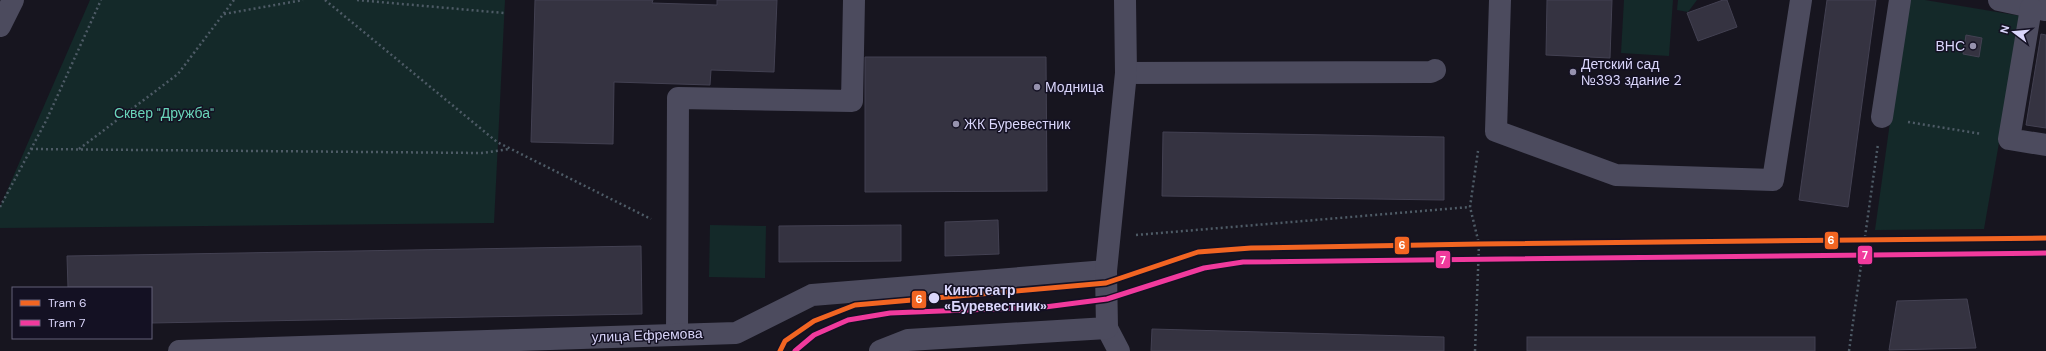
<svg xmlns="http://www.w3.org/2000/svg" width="2046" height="351" viewBox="0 0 2046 351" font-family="'DM Sans',sans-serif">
<rect width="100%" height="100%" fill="#17151f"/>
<g fill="#142929">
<path d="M 90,0 L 505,0 L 494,223 L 0,228 L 0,207 Z"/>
<path d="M 1624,0 L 1673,0 L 1669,56 L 1621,53 Z"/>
<path d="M 1678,0 L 1697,0 L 1688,12 L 1677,10 Z"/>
<path d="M 1907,0 L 1925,0 L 2021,16 L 1984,229 L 1875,230 Z"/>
<path d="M 710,225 L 766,226 L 765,278 L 709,277 Z"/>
</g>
<g fill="#353341" stroke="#434152">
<path d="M 535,0 L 653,0 L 652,3 L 717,5 L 717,0 L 777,0 L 774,72 L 711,70 L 710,85 L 614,82 L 613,144 L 531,142 Z"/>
<path d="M 1547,0 L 1612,0 L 1610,58 L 1546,55 Z"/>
<path d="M 1723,0 L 1727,0 L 1737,27 L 1698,41 L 1687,13 Z"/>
<path d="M 1827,0 L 1876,0 L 1848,207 L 1799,200 Z"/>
<path d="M 2041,34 L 2046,35 L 2046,128 L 2026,125 Z"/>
<path d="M 1966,35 L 1982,38 L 1979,57 L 1963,54 Z"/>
<path d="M 865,57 L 1046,57 L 1047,191 L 865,192 Z"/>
<path d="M 1163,132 L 1444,137 L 1444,200 L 1162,196 Z"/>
<path d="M 998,220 L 999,254 L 945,256 L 945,222 Z"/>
<path d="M 901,225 L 901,261 L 779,262 L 779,226 Z"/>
<path d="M 641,246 L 642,314 L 151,323 L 151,288 L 68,288 L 67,256 Z"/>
<path d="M 1967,299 L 1976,348 L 1889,350 L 1897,301 Z"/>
<path d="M 1152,329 L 1444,337 L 1444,351 L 1151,351 Z"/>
<rect x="1527" y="337" width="288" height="14"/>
</g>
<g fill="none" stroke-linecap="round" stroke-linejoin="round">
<g stroke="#4e5b66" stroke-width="2.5" stroke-dasharray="2 3" stroke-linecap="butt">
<path d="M 325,0 L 497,142 L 651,219"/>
<path d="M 357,0 L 504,13"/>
<path d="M 224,14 L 303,0"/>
<path d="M 1908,122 L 1982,134"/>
<path d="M 31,149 L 482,153 L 510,149"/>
<path d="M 79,149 L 178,74 L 234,0"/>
<path d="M 0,207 L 46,121 L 101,0"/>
<path d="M 1136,235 L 1470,207"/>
<path d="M 1475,351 L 1479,244 L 1470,207 L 1478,151"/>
<path d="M 1849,351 L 1878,144"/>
</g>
<g stroke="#4c4b5e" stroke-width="22">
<path d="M 1500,0 L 1496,131 L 1616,175 L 1773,180 L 1801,0"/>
<path d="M 1999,0 L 2045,10"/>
<path d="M 2031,8 L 2009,139 L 2046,145"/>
<path d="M 0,26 L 13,0"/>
<path d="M 1126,73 L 1431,72 L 1435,70"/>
<path d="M 1882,117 L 1900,0"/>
<path d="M 1107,328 L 1119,351"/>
<path d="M 677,334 L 678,98 L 852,101 L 854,0"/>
<path d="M 179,351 L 736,333 L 812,295 L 1106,271"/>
<path d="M 880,351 L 908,340 L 1107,328 L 1106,271 L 1126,73 L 1125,0"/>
</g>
<defs>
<path id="tram-1" d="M 780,351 L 785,341 L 814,321 L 855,305 L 1106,283 L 1198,252 L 1251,248 L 1479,244 L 2046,238"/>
<path id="tram-2" d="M 795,351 L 814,335 L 848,320 L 890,313 L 1045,307 L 1107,299 L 1204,268 L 1243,262 L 2046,253"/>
</defs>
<use href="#tram-1" stroke="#141123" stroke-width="8"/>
<use href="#tram-2" stroke="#141123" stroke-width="8"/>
<use href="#tram-1" stroke="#f26522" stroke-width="5"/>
<use href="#tram-2" stroke="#f13a9d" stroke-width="5"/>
</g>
<g fill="#9692ae" stroke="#141123" stroke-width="1.5">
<circle cx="1973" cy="46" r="4"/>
<circle cx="1573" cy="72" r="4"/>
<circle cx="1037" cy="87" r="4"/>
<circle cx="956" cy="124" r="4"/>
</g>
<circle fill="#dad6fb" stroke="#141123" stroke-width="1.5" cx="934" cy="298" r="6"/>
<g text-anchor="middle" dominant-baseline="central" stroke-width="3" stroke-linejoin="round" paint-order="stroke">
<g font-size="14" fill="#dad6fb" stroke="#141123" text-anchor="start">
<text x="1965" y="46" text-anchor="end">ВНС</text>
<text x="1581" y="64">Детский сад<tspan x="1581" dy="16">№393 здание 2</tspan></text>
<text x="1045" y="87">Модница</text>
<text x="964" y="124">ЖК Буревестник</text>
</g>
<g font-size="14" fill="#69d4b9" stroke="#141123">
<text x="164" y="113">Сквер "Дружба"</text>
</g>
<g font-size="14" font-weight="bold" fill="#dad6fb" stroke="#141123" text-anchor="start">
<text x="944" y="290">Кинотеатр<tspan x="944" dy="16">«Буревестник»</tspan></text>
</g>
<g font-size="14" fill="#dad6fb" stroke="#141123">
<text transform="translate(647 335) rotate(-2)">улица Ефремова</text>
</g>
</g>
<g stroke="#141123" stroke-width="1.5">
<rect x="1824" y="231" width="15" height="19" rx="4" fill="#f26522"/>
<rect x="1394" y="236" width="16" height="19" rx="4" fill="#f26522"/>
<rect x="1857" y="245" width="16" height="20" rx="4" fill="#f13a9d"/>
<rect x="1435" y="250" width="16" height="19" rx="4" fill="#f13a9d"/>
<rect x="911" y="290" width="16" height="19" rx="4" fill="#f26522"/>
</g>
<g font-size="11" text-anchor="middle" font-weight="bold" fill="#fff">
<text x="1831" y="244">6</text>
<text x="1402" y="249">6</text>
<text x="1865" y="259">7</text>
<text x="1443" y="264">7</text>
<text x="919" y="303">6</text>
</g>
<rect x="12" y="287" width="140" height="52" fill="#141123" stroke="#636079"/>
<rect x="20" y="300" width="20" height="6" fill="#f26522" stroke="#636079"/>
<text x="48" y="307" font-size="12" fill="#dad6fb">Tram 6</text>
<rect x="20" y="320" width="20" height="6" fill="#f13a9d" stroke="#636079"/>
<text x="48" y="327" font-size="12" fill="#dad6fb">Tram 7</text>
<g transform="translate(2014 32) rotate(286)" stroke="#141123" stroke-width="3" paint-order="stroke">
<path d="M0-3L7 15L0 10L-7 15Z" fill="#dad6fb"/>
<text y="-6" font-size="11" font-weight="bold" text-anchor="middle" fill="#dad6fb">N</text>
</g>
</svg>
